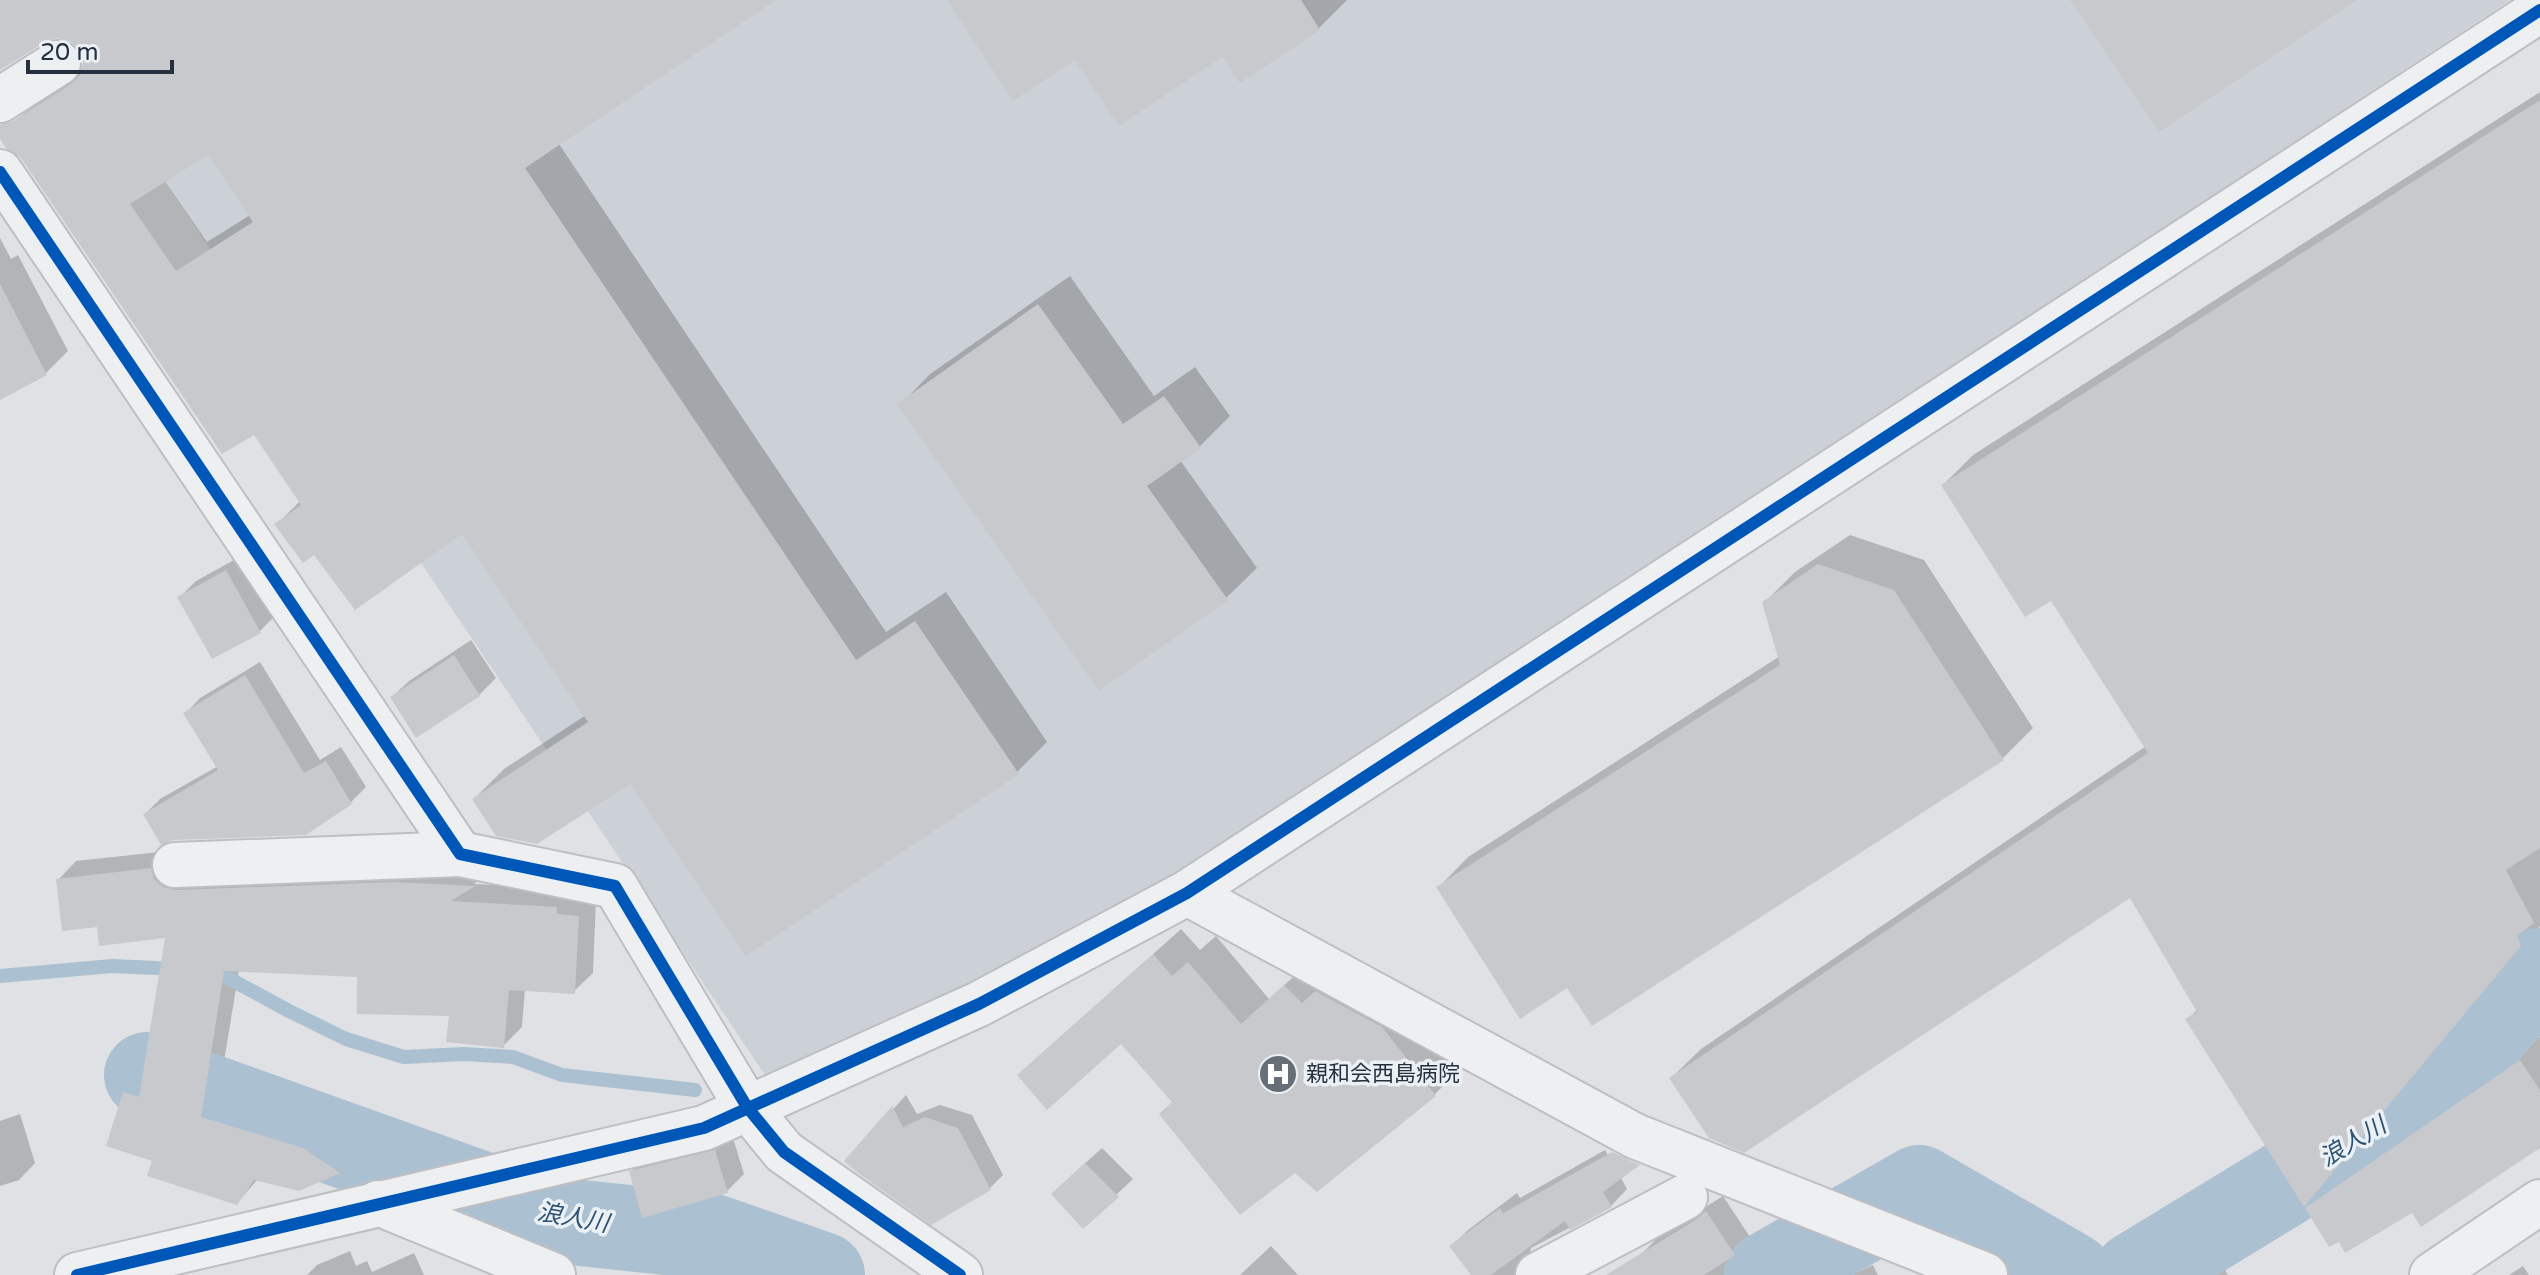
<svg xmlns="http://www.w3.org/2000/svg" width="2540" height="1275" viewBox="0 0 2540 1275" font-family="'Varela Round','Noto Sans JP',sans-serif">
<rect width="100%" height="100%" fill="#dfe1e4"/>
<path fill="#ccd1d8" d="M 43,0 L 2510,0 L 1182,873 L 858,1044 L 767,1078 Z"/>
<g fill="#0003" fill-rule="evenodd">
<path d="M 0,0 L 772,0 L 559,144 L 886,632 L 946,592 L 1047,742 L 1017,772 L 630,781 L 474,799 L 504,769 L 586,715 L 463,531 L 315,552 L 277,524 L 300,501 L 254,432 L 22,157 L 0,136 L 50,89 L 84,67 L 80,48 L 70,39 L 56,36 L 44,40 L 0,68 ZM 208,153 L 250,215 L 207,242 L 164,180 Z"/>
<path d="M 949,0 L 1347,0 L 1319,28 L 1240,81 L 1223,54 L 1076,57 Z"/>
<path d="M 2540,92 L 2540,926 L 2342,1164 L 2540,1037 L 2540,1148 L 2413,1210 L 2330,1245 L 2188,1019 L 2198,1009 L 2131,895 L 1671,1078 L 1701,1049 L 2146,746 L 2052,598 L 1943,485 L 1973,455 Z"/>
<path d="M 0,238 L 11,259 L 18,255 L 68,351 L 46,373 L 0,397 Z"/>
<path d="M 1070,276 L 1154,396 L 1195,367 L 1230,416 L 1200,446 L 1180,460 L 1257,568 L 1226,598 L 900,405 L 930,374 Z"/>
<path d="M 1850,535 L 1924,560 L 2033,728 L 2003,758 L 1568,986 L 1438,888 L 1468,857 L 1780,656 L 1764,603 L 1795,572 Z"/>
<path d="M 243,555 L 276,615 L 260,631 L 180,597 L 196,581 Z"/>
<path d="M 471,640 L 496,678 L 479,695 L 417,735 L 392,697 L 409,681 Z"/>
<path d="M 260,662 L 320,760 L 341,747 L 366,787 L 351,802 L 305,833 L 145,814 L 160,799 L 218,766 L 186,713 L 200,698 Z"/>
<path d="M 169,851 L 490,868 L 474,884 L 575,889 L 596,898 L 593,973 L 574,991 L 525,989 L 522,1027 L 503,1046 L 451,1014 L 359,976 L 239,970 L 218,1098 L 321,1131 L 356,1153 L 339,1171 L 299,1188 L 258,1179 L 237,1203 L 154,1160 L 124,1093 L 143,1075 L 167,936 L 98,925 L 58,880 L 76,861 Z"/>
<path d="M 1181,929 L 1200,950 L 1216,936 L 1269,999 L 1313,959 L 1409,1000 L 1461,1068 L 1434,1095 L 1295,1170 L 1121,1041 L 1019,1075 Z"/>
<path d="M 906,1095 L 917,1114 L 940,1105 L 972,1115 L 1003,1175 L 989,1189 L 847,1160 Z"/>
<path d="M 20,1114 L 35,1163 L 19,1180 L 0,1186 L 0,1121 Z"/>
<path d="M 732,1135 L 744,1174 L 727,1191 L 631,1172 L 647,1155 Z"/>
<path d="M 1102,1148 L 1133,1179 L 1083,1226 L 1070,1177 Z"/>
<path d="M 1605,1150 L 1627,1189 L 1611,1206 L 1531,1248 L 1529,1257 L 1537,1275 L 1473,1275 L 1452,1246 L 1468,1230 L 1517,1193 L 1520,1198 Z"/>
<path d="M 1723,1196 L 1775,1275 L 1656,1275 L 1642,1254 L 1658,1237 Z"/>
<path d="M 1271,1246 L 1298,1275 L 1240,1275 Z"/>
<path d="M 350,1251 L 356,1266 L 367,1261 L 372,1272 L 414,1253 L 424,1275 L 307,1275 L 317,1265 Z"/>
<path d="M 2221,1263 L 2228,1275 L 2201,1275 Z"/>
<path d="M 1873,1265 L 1878,1275 L 1852,1275 Z"/>
<path d="M 2523,1266 L 2529,1275 L 2509,1275 Z"/>
</g>
<g fill="none" stroke-linecap="round" stroke-linejoin="round">
<g stroke="#abc1d1" stroke-width="14">
<path d="M 208,970 L 215,971 L 289,1011 L 346,1039 L 404,1057 L 464,1054 L 513,1057 L 562,1075 L 695,1090"/>
<path d="M 0,976 L 112,966 L 179,969"/>
</g>
<g stroke="#abc1d1" stroke-width="86">
<path d="M 147,1075 L 553,1220 L 713,1237 L 822,1275"/>
<path d="M 1767,1275 L 1919,1188 L 2070,1275"/>
<path d="M 2135,1275 L 2432,1094 L 2540,971"/>
</g>
</g>
<g fill="#c7c9cc" fill-rule="evenodd">
<path d="M 0,0 L 776,0 L 525,168 L 856,660 L 915,621 L 1019,774 L 746,956 L 630,784 L 537,844 L 496,836 L 472,799 L 588,722 L 462,534 L 355,610 L 314,555 L 303,563 L 274,524 L 301,505 L 254,435 L 222,454 L 21,158 L 6,148 L 0,139 L 0,125 L 13,121 L 71,84 L 80,75 L 83,63 L 79,50 L 70,41 L 56,38 L 45,42 L 0,70 ZM 208,155 L 253,222 L 176,271 L 130,204 Z"/>
<path d="M 947,0 L 1301,0 L 1320,30 L 1240,83 L 1222,57 L 1119,126 L 1075,60 L 1013,101 Z"/>
<path d="M 2070,0 L 2357,0 L 2159,132 Z"/>
<path d="M 2540,100 L 2540,848 L 2506,870 L 2534,923 L 2517,936 L 2521,946 L 2304,1207 L 2185,1019 L 2197,1012 L 2130,898 L 1744,1153 L 1709,1138 L 1669,1078 L 2148,753 L 2051,601 L 2025,617 L 1941,485 Z"/>
<path d="M 0,284 L 47,375 L 0,400 Z"/>
<path d="M 1038,304 L 1123,424 L 1164,396 L 1201,448 L 1147,486 L 1228,600 L 1099,691 L 897,404 Z"/>
<path d="M 1818,564 L 1894,590 L 2004,760 L 1592,1026 L 1567,988 L 1520,1019 L 1436,887 L 1780,665 L 1762,602 Z"/>
<path d="M 226,570 L 261,633 L 212,659 L 177,597 Z"/>
<path d="M 454,655 L 480,696 L 416,738 L 390,697 Z"/>
<path d="M 245,675 L 304,773 L 326,761 L 352,804 L 306,835 L 174,840 L 161,845 L 143,814 L 218,770 L 183,713 Z"/>
<path d="M 151,868 L 154,879 L 163,887 L 176,890 L 394,882 L 475,886 L 451,901 L 557,907 L 557,914 L 579,916 L 575,994 L 509,990 L 504,1048 L 446,1042 L 449,1016 L 357,1014 L 357,977 L 224,971 L 201,1117 L 303,1148 L 340,1173 L 299,1191 L 254,1180 L 237,1205 L 147,1176 L 152,1161 L 106,1146 L 123,1092 L 139,1097 L 165,938 L 99,946 L 97,927 L 62,931 L 56,879 Z"/>
<path d="M 1153,954 L 1172,976 L 1188,962 L 1241,1024 L 1284,985 L 1302,1003 L 1315,991 L 1382,1027 L 1436,1096 L 1317,1192 L 1295,1173 L 1240,1215 L 1159,1114 L 1172,1102 L 1121,1044 L 1047,1110 L 1017,1075 Z"/>
<path d="M 2520,1060 L 2540,1090 L 2540,1148 L 2421,1227 L 2412,1213 L 2345,1253 L 2339,1242 L 2329,1247 L 2305,1208 Z"/>
<path d="M 892,1106 L 903,1127 L 925,1117 L 958,1128 L 991,1190 L 931,1225 L 858,1173 L 844,1161 Z"/>
<path d="M 715,1150 L 728,1193 L 642,1218 L 629,1171 Z"/>
<path d="M 1612,1152 L 1640,1165 L 1603,1192 L 1612,1207 L 1570,1230 L 1565,1221 L 1491,1275 L 1471,1275 L 1449,1246 L 1500,1208 L 1503,1213 Z"/>
<path d="M 1085,1163 L 1119,1197 L 1083,1229 L 1051,1194 Z"/>
<path d="M 1706,1211 L 1735,1255 L 1704,1275 L 1606,1275 L 1697,1219 Z"/>
</g>
<g fill="none" stroke-linecap="round" stroke-linejoin="round">
<defs>
<g id="minor">
<path d="M 0,100 L 58,63"/>
<path d="M 0,172 L 460,854 L 615,886 L 747,1107 L 784,1152 L 960,1275"/>
<path d="M 175,865 L 460,854"/>
<path d="M 1187,893 L 1635,1136 L 1985,1275"/>
<path d="M 378,1203 L 553,1275"/>
<path d="M 77,1275 L 704,1128 L 979,1004 L 1187,893 L 2540,10"/>
<path d="M 1538,1275 L 1685,1197"/>
<path d="M 2432,1275 L 2540,1202"/>
</g>
</defs>
<use href="#minor" stroke="#bdbfc2" stroke-width="48"/>
<use href="#minor" stroke="#eeeff1" stroke-width="44"/>
<defs>
<g id="cycleway">
<path d="M 0,172 L 460,854 L 615,886 L 747,1107 L 784,1152 L 960,1275"/>
<path d="M 77,1275 L 704,1128 L 979,1004 L 1187,893 L 2540,10"/>
</g>
</defs>
<use href="#cycleway" stroke="#ebf0f5" stroke-width="17"/>
<use href="#cycleway" stroke="#0057b8" stroke-width="12"/>
</g>
<defs>
<symbol id="hospital-disc" viewBox="-11 -11 22 22"><circle r="9.5" fill="#666e78" stroke="#ebf0f5"/><path d="M-5-5h3v3.5h4V-5h3V5h-3V1.5h-4V5h-3Z" fill="#fff"/></symbol>
</defs>
<g fill-rule="evenodd">
<use href="#hospital-disc" x="1256" y="1052" width="44" height="44"/>
</g>
<g text-anchor="middle" dominant-baseline="central" stroke-width="7" stroke-linejoin="round" paint-order="stroke">
<g font-size="22" fill="#25303e" stroke="#ebf0f5" text-anchor="start">
<text x="1306" y="1074">親和会西島病院</text>
</g>
<g font-size="24" font-style="italic" fill="#2e5372" stroke="#ebf0f5">
<text transform="translate(2353 1142) rotate(-31)">浪人川</text>
<text transform="translate(573 1218) rotate(10)">浪人川</text>
</g>
</g>
<path d="M28 60v12h144v-12" fill="none" stroke="#25303e" stroke-width="4"/>
<text x="40" y="60" font-size="24" fill="#25303e" stroke="#ebf0f5" stroke-width="6" paint-order="stroke">20 m</text>
</svg>
